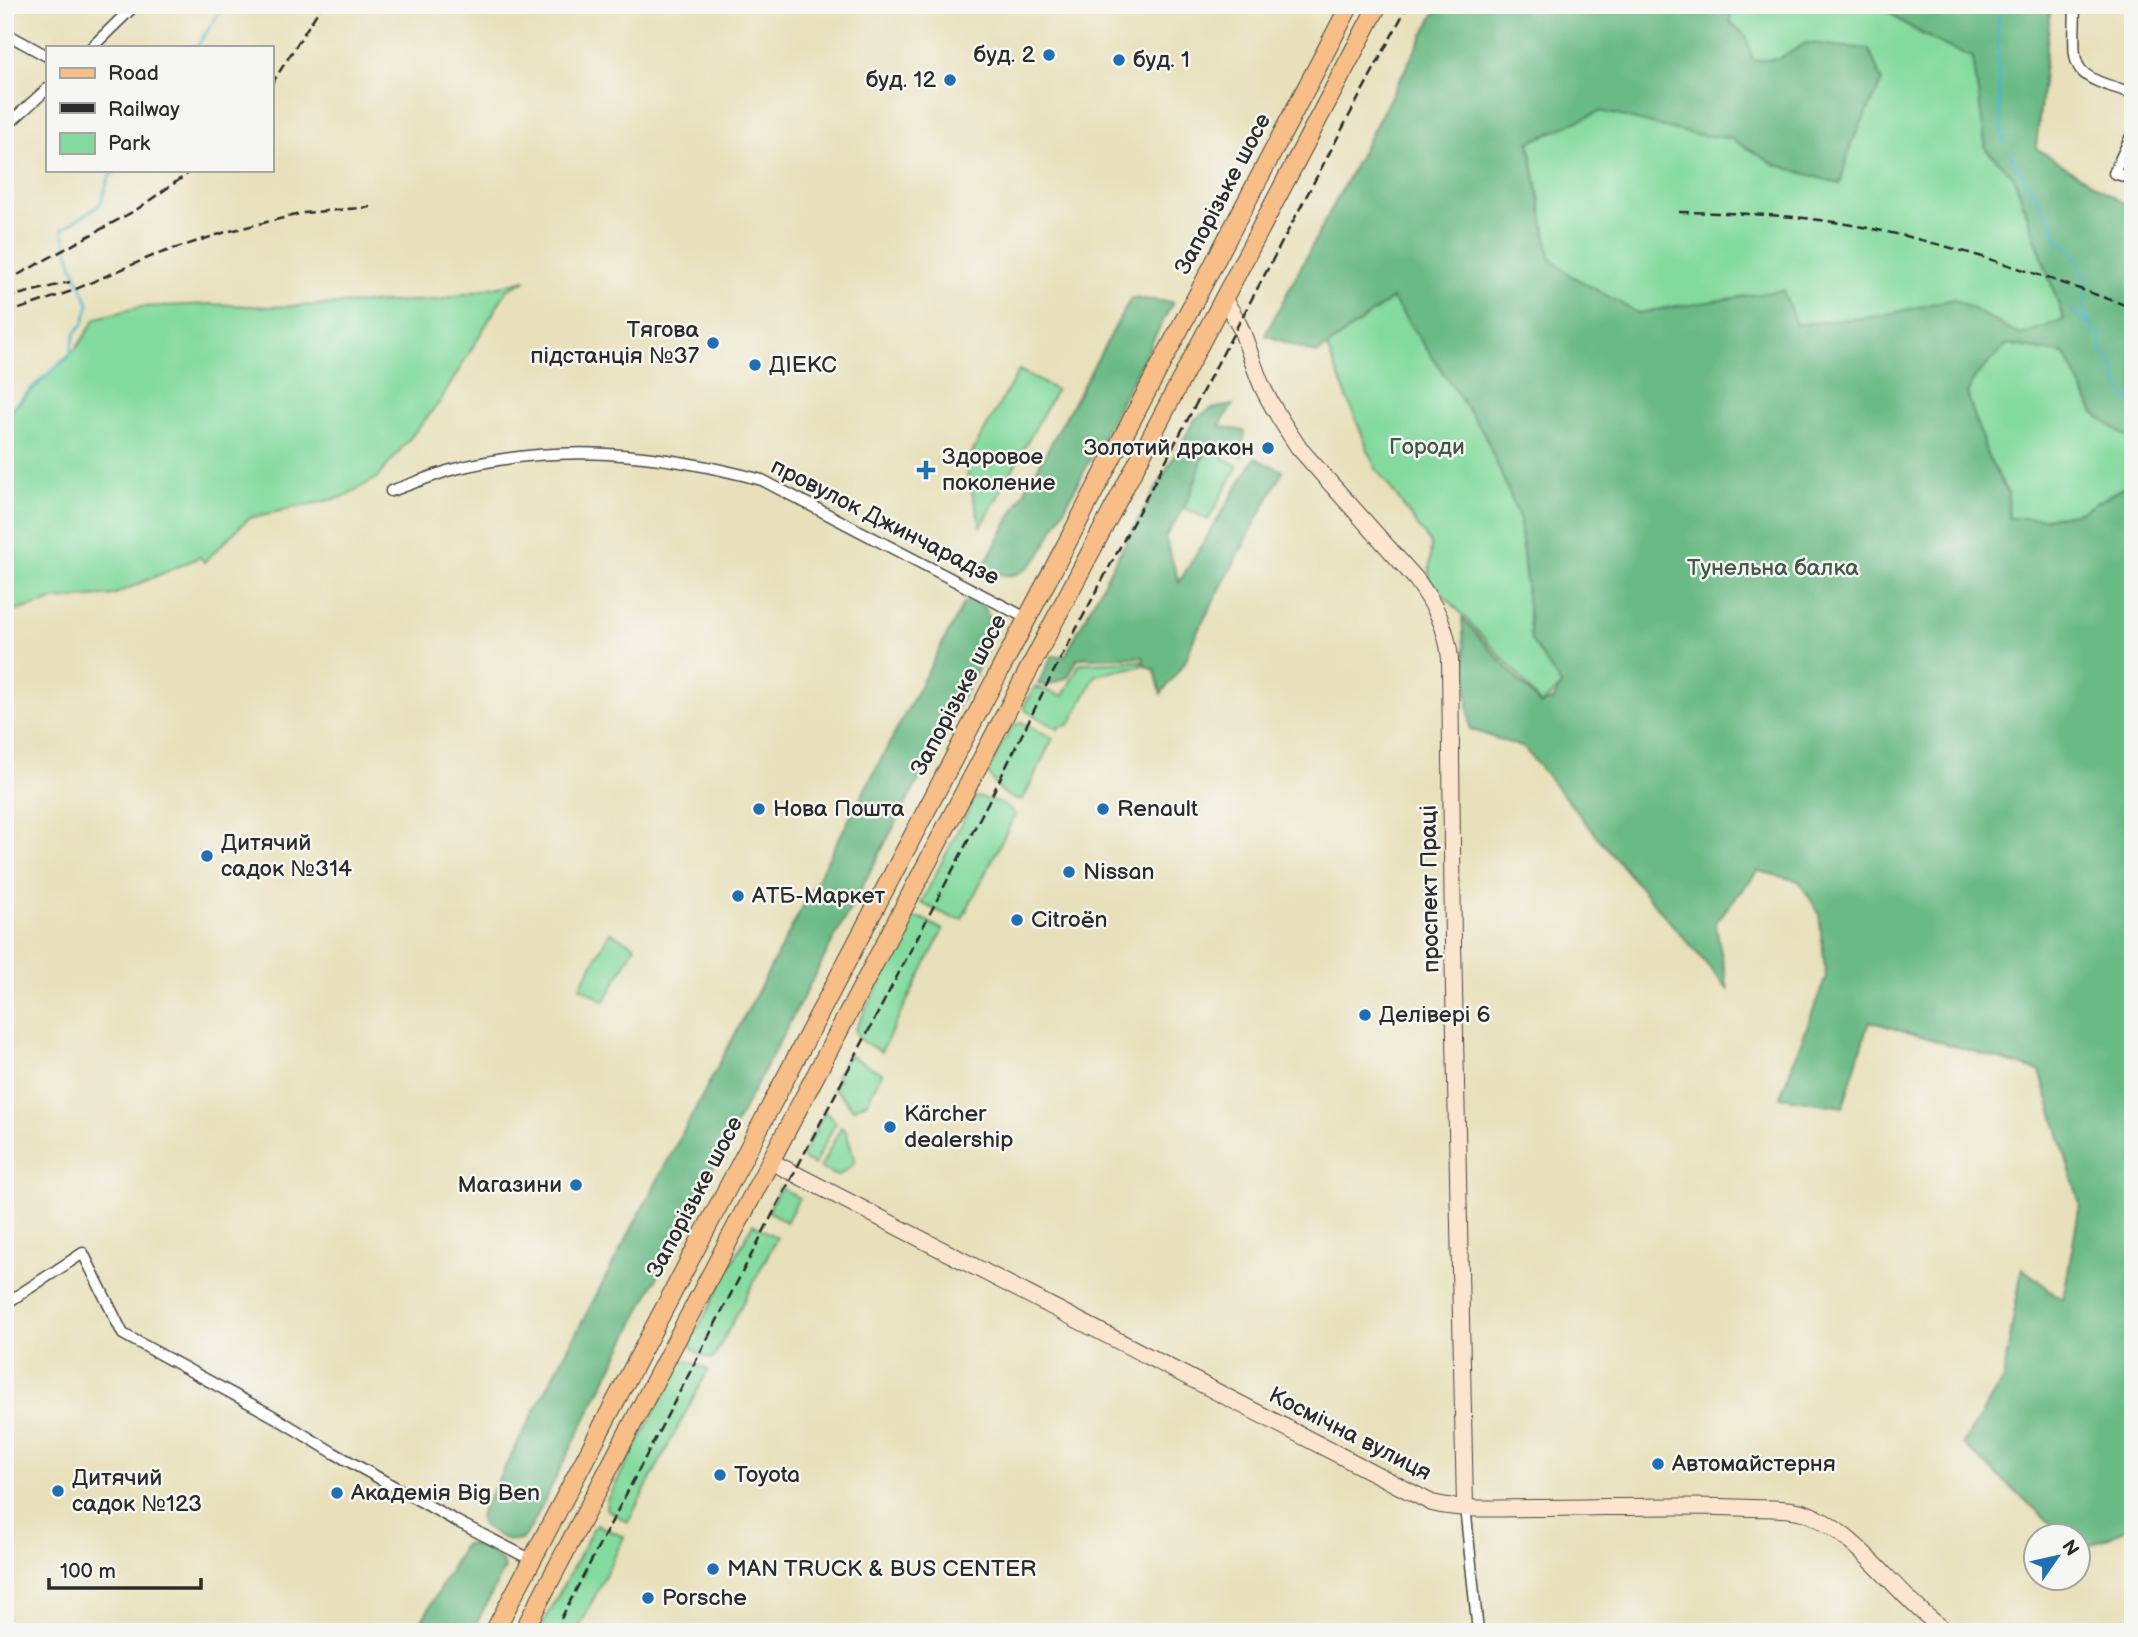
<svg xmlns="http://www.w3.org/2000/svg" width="2138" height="1637" viewBox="0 0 2138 1637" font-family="'Balsamiq Sans',sans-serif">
<rect width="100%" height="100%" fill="#f6f6f2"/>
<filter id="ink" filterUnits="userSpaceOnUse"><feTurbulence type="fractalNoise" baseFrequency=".0143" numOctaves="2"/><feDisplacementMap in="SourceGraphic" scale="14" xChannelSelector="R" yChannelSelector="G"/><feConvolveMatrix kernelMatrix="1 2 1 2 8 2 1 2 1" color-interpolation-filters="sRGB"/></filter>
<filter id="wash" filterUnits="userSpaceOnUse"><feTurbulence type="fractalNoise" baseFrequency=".00686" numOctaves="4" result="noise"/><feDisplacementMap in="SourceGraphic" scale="28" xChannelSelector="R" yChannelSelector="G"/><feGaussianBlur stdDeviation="1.57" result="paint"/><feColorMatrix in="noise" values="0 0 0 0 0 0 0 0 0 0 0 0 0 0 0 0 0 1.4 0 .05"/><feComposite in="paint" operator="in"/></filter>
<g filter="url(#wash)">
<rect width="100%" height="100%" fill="#e8e0ba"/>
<g fill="#83da9e" stroke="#578264" stroke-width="2">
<path d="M 1736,5 L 1880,5 C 1907,28 1941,46 1973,57 L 1986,149 L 2014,177 L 2064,321 L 2020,335 L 1954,299 L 1880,316 L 1796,325 L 1682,305 L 1638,313 L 1570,275 L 1550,258 L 1529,142 L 1601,111 L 1692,134 L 1730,138 L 1774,164 L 1840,184 L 1851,144 L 1882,81 L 1806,43 L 1779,59 L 1752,61 L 1746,36 L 1730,22 L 1732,8 Z"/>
<path d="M 526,280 L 507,290 L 439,403 L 377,478 L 343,497 L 249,518 L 204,562 L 200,557 L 113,595 L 54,600 L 5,614 L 5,416 L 78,346 L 96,318 L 140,307 L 211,304 L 269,307 L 438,300 Z"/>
<path d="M 1392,298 L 1484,433 L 1520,519 L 1531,640 L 1562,685 L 1541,705 L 1520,677 L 1429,579 L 1431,544 L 1375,467 L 1327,347 Z"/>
<path d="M 2007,344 L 2065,354 L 2094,413 L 2133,442 L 2133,482 L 2080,512 L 2046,518 L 2008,518 L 2008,494 L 1987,455 L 1967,393 L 1975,377 Z"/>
<path d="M 1019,370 L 1056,390 L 981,527 L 965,465 Z"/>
<path d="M 1208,449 L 1238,466 L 1208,520 L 1178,504 Z"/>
<path d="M 1142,661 L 1141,666 L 1096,675 L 1071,722 L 1066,726 L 1061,726 L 1058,729 L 1025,710 L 1024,706 L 1035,687 L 1063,696 L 1080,663 Z"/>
<path d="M 1021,722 L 1053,738 L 1023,799 C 1007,802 994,785 988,772 L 1011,728 Z"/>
<path d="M 975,797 C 990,799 1006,802 1015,815 L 962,919 L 953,918 L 921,903 Z"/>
<path d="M 921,918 L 943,930 L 881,1052 C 872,1046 857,1042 855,1030 L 912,919 Z"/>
<path d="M 610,932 L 635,946 L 605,1001 L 580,987 Z"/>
<path d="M 848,1055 L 882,1073 L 867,1102 L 853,1109 L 839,1093 L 833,1089 L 839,1079 L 836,1076 Z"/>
<path d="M 825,1112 L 836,1122 L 814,1165 L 804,1160 L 802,1155 Z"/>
<path d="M 841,1127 L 846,1132 L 855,1161 L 851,1167 L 837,1176 L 820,1168 Z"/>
<path d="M 780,1187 L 799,1198 L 786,1222 L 768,1211 Z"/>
<path d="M 753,1224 L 777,1238 L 713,1359 C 704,1357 693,1353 690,1343 Z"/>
<path d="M 682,1361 L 691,1362 L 708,1370 L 628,1522 L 606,1509 L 607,1500 Z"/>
<path d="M 598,1525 L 624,1537 L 577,1632 L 539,1632 L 594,1527 Z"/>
</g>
<g fill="#6aba85" stroke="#4a7258" stroke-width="2">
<path d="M 1439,5 L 1736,5 L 1732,8 L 1730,22 L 1746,36 L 1753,61 L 1779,59 L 1806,43 L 1869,49 L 1882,81 L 1851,144 L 1840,184 L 1774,164 L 1730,138 L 1692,134 L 1601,111 L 1529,142 L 1550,258 L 1570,275 L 1638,313 L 1783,290 L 1796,325 L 1879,316 L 1954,299 L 2020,335 L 2064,320 L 2014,177 L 1986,149 L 1973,57 C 1941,45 1907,28 1880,5 L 2051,5 L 2036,148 L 2133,209 L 2133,442 L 2094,413 L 2065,354 L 2007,344 L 1975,377 L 1967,393 L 1987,455 L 2008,494 L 2009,518 L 2046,518 L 2080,512 L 2133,482 L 2133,1526 L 2080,1550 L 2078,1536 L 2064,1535 L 1963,1444 L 2003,1379 L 2022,1268 L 2063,1300 L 2080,1204 L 2040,1071 L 1869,1021 L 1843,1107 L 1780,1097 L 1826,977 L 1819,913 L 1799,881 L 1758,871 L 1715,922 L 1728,989 L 1626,871 L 1524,748 L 1470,729 L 1462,618 L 1541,705 L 1553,700 L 1561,685 L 1531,640 L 1520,519 L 1484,433 L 1392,298 L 1317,354 L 1265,335 Z"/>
<path d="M 1131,298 L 1173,302 L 1040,555 C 1023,577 1007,581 983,567 Z"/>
<path d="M 1233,405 L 1219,426 L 1245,431 L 1242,457 L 1205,444 C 1198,482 1187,506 1165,537 L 1179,582 L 1255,458 L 1283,471 L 1195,636 L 1185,662 L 1161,694 L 1155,670 L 1144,665 L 1144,657 L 1078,658 L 1068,677 L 1046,686 L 1038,684 L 1052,656 L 1065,656 L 1113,565 L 1195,419 L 1211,409 Z"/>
<path d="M 969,601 C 998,605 990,638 984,657 L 716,1161 L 531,1527 L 521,1540 C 507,1543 481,1530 479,1516 L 964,603 Z"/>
<path d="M 466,1544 C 478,1544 502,1556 505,1568 L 472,1632 L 416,1632 L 462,1548 Z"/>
</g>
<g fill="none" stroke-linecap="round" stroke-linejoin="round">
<g stroke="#4cb4cb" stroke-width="2.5">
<path d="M 2001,5 L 1998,26 L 1999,108 L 2004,143"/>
<path d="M 197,47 L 224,5"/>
<path d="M 2009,152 L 2051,221 L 2059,243 C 2083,251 2091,287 2083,308 L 2094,330 L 2100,332 L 2100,349 L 2114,363 C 2113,380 2122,392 2133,405"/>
<path d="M 2071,311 L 2090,325"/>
<path d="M 5,414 L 37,383 L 69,357 L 75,333 L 83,324 L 89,305 L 72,264 L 62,229 L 100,205 L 109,177 L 116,170"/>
</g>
</g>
</g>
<g filter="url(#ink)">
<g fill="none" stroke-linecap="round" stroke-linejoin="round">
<defs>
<g id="street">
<path d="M 2075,5 C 2074,70 2066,74 2133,93"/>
<path d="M 5,33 L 47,56"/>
<path d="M 92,47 L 135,5"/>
<path d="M 5,127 L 47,89"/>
<path d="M 2133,132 L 2114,173 L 2133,179"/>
<path d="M 391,491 C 411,484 431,476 451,470 C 557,442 658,452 762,480 L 1028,619"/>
<path d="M 5,1304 L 83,1253 L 123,1334 L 273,1416 L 334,1453 L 456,1521 L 532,1560"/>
<path d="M 1465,1506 L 1478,1632"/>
</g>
<g id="secondary">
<path d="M 1224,301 C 1245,326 1249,357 1262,386 C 1272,408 1286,428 1299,448 L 1416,579 C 1435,605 1447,627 1450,659 L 1453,942 L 1465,1506"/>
<path d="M 772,1162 L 1432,1503 C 1464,1511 1501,1508 1533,1508 C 1606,1508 1680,1504 1752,1508 C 1772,1509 1797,1507 1815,1517 C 1868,1544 1899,1600 1948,1632"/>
</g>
<g id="primary">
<path d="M 494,1632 L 1350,5"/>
<path d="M 523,1632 L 1378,5"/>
</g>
</defs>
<use href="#street" stroke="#474640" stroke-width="13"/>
<use href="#secondary" stroke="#474640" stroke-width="18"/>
<use href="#primary" stroke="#474640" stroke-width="20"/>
<use href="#street" stroke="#fff" stroke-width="10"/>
<use href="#secondary" stroke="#fce5cf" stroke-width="16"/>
<use href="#primary" stroke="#f7be88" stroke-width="18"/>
<g stroke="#2b2b2b" stroke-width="2.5" stroke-dasharray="10 5" stroke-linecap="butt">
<path d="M 271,85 L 322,5"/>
<path d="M 1679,212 C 1731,213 1783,214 1834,222 C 1936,238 2036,273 2133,308"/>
<path d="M 5,282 L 136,210 L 193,170"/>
<path d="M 5,298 L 70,282"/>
<path d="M 5,314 L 69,292 L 155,255 L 226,232 L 304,213 L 370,207"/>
<path d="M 554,1632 L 994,791 L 1045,688 L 1408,5"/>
</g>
</g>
</g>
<g fill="#1f6fb2" stroke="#f6f6f2" stroke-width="2.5">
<circle cx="1049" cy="55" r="7"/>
<circle cx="1119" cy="60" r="7"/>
<circle cx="950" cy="80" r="7"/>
<circle cx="713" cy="343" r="7"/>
<circle cx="755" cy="365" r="7"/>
<circle cx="1268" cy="448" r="7"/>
<path d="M922.5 459.5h7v7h7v7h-7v7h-7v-7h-7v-7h7z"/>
<circle cx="759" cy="809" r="7"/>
<circle cx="1103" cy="809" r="7"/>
<circle cx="207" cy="856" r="7"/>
<circle cx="1069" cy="872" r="7"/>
<circle cx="738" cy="896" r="7"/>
<circle cx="1017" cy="920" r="7"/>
<circle cx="1365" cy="1015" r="7"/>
<circle cx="890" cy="1127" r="7"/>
<circle cx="576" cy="1185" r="7"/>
<circle cx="1658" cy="1464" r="7"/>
<circle cx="720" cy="1475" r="7"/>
<circle cx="58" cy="1491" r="7"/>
<circle cx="337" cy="1493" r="7"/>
<circle cx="713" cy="1569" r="7"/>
<circle cx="648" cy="1598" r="7"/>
</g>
<g text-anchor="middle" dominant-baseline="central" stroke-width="5" stroke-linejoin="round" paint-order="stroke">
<g font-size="23" fill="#2b2b2b" stroke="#f6f6f2" text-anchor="start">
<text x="1035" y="55" text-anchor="end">буд. 2</text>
<text x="1133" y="60">буд. 1</text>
<text x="936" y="80" text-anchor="end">буд. 12</text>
<text x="699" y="330" text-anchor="end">Тягова<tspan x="699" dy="26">пiдстанцiя №37</tspan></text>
<text x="769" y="365">ДІЕКС</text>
<text x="1254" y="448" text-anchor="end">Золотий дракон</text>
<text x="942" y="457">Здоровое<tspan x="942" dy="26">поколение</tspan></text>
<text x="773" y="809">Нова Пошта</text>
<text x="1117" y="809">Renault</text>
<text x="221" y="843">Дитячий<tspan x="221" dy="26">садок №314</tspan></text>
<text x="1083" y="872">Nissan</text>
<text x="752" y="896">АТБ-Маркет</text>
<text x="1031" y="920">Citroën</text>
<text x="1379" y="1015">Делівері 6</text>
<text x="904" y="1114">Kärcher<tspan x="904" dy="26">dealership</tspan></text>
<text x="562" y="1185" text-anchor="end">Магазини</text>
<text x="1672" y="1464">Автомайстерня</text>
<text x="734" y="1475">Toyota</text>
<text x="72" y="1478">Дитячий<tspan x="72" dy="26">садок №123</tspan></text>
<text x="351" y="1493">Академія Big Ben</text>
<text x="727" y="1569">MAN TRUCK &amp; BUS CENTER</text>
<text x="662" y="1598">Porsche</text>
</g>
<g font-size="23" fill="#2b2b2b" stroke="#f6f6f2">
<text transform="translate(1223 194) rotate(-62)">Запорізьке шосе</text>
<text transform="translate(885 522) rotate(27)">провулок Джинчарадзе</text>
<text transform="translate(959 695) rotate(-62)">Запорізьке шосе</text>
<text transform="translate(1430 889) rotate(-91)">проспект Праці</text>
<text transform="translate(695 1197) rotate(-62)">Запорізьке шосе</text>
<text transform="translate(1350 1434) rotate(27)">Космічна вулиця</text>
</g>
<g font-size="23" fill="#415748" stroke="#f6f6f2">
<text x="1427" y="447">Городи</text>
<text x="1773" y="568">Тунельна балка</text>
</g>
</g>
<rect width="2138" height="1637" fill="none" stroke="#f6f6f2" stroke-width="28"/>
<rect x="46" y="46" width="228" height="126" fill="#f6f6f2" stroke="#a5a5a2" stroke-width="2"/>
<rect x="60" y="68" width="35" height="10" fill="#f7be88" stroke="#a5a5a2" stroke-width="2"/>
<text x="108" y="80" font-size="21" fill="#2b2b2b">Road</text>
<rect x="60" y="103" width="35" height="10" fill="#2b2b2b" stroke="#a5a5a2" stroke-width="2"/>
<text x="108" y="116" font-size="21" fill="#2b2b2b">Railway</text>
<rect x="60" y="133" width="35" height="21" fill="#83da9e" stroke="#a5a5a2" stroke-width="2"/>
<text x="108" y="150" font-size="21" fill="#2b2b2b">Park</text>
<g transform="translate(2057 1557) rotate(56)"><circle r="33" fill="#f6f6f2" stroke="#a5a5a2" stroke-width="2"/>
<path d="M0-5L12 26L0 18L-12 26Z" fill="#1f6fb2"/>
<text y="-10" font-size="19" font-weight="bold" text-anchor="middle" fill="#2b2b2b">N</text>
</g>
<path d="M49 1578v10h152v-10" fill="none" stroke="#2b2b2b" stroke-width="3.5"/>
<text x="60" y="1578" font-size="21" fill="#2b2b2b" stroke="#f6f6f2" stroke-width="5" paint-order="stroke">100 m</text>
</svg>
